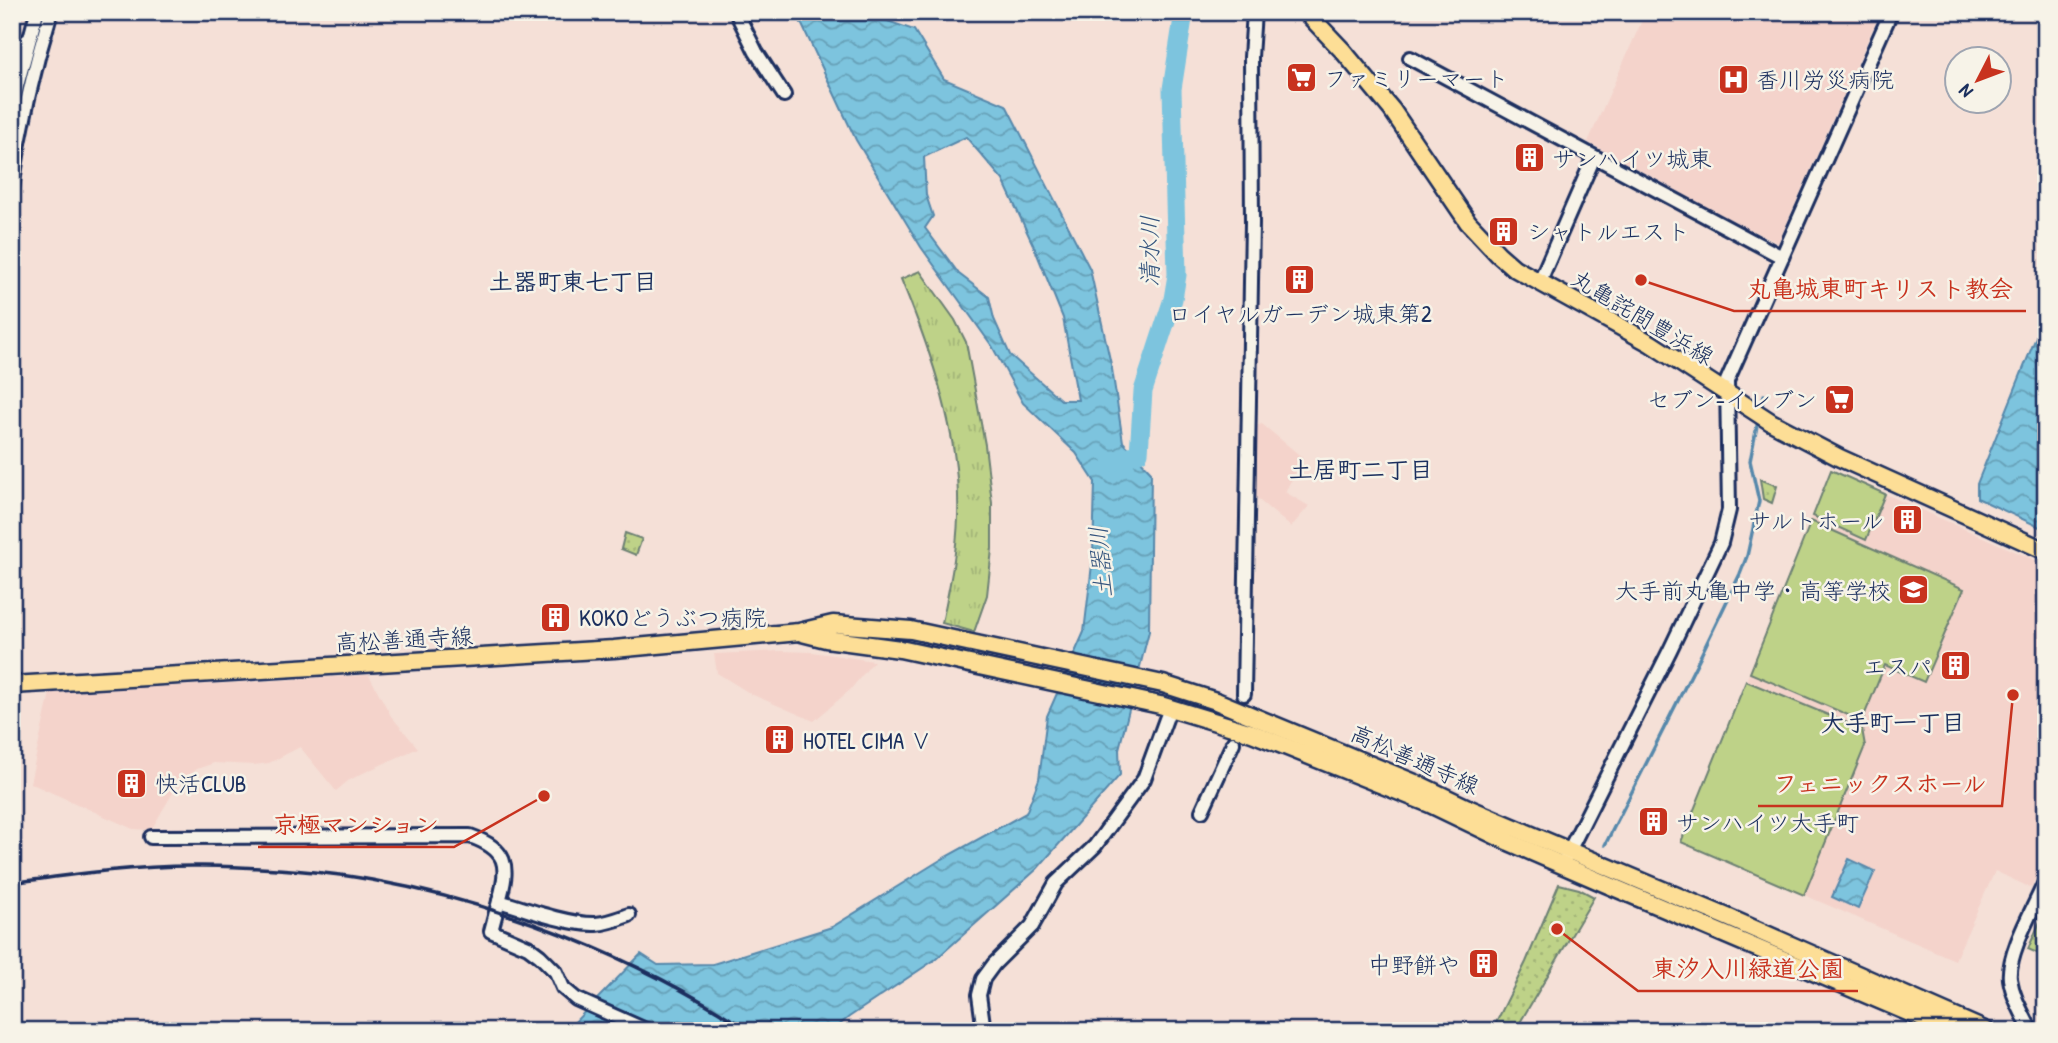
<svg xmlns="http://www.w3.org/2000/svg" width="2058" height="1043" viewBox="0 0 2058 1043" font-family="'Patrick Hand','Klee One',sans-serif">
<defs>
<pattern id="grass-tufts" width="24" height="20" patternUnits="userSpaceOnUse" patternTransform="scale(1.75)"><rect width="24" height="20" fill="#bed288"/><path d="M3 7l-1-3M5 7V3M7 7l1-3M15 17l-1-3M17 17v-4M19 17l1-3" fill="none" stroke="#a3b578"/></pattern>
<pattern id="forest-firs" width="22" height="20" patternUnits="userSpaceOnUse" patternTransform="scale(1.75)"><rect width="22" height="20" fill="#bed288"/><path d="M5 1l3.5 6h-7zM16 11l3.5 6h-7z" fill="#a3b578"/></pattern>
<pattern id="park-dots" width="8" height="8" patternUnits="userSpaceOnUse" patternTransform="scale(1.75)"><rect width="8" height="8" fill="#bed288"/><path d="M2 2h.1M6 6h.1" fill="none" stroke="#a3b578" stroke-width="1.8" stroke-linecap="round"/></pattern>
<pattern id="water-waves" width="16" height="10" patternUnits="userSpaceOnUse" patternTransform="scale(1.75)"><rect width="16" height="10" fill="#7dc4de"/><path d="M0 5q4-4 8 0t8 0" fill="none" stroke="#66a0b7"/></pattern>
</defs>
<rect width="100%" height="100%" fill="#f5e0d7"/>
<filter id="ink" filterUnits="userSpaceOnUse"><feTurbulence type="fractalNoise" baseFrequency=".0143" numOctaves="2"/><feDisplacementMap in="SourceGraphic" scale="14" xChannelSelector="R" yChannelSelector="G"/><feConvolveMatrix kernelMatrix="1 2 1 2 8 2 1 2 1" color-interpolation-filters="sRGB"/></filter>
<g filter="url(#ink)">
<g fill="#f4d3cb">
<path d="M 1635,12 L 1880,12 L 1778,243 L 1727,218 L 1588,142 L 1644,16 Z"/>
<path d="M 1262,424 L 1303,458 L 1285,492 L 1309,506 L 1291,527 L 1254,496 L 1255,426 Z"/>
<path d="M 1831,470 L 2046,565 L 2046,856 L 2031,888 L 1995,871 L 1955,960 L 1681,842 Z"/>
<path d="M 781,651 L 812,652 L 874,661 L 850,690 L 814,721 L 751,694 L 717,673 L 714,654 Z"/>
<path d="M 369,675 L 391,716 L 418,748 L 361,774 L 348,781 L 336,791 L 300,747 L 269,763 L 254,765 L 214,763 L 197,769 L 178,784 L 151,830 L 133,829 L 30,783 L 50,693 Z"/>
</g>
<path fill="url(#grass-tufts)" stroke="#6c8073" stroke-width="2" d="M 920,271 L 955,320 L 966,342 L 985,445 L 992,503 L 992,549 L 987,595 L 974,632 L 942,623 C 949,589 957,553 958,517 C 961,438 931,351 901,279 Z"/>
<path fill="url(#forest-firs)" stroke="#6c8073" stroke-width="2" d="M 2046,908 L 2046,957 L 2028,949 Z"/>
<g fill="url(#park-dots)" stroke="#6c8073" stroke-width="2">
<path d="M 1760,479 L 1777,486 L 1772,503 L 1763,499 Z"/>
<path d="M 625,533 L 642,539 L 636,555 L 621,549 Z"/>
<path d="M 1559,884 L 1579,889 L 1594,897 L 1515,1031 L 1492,1031 L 1526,962 Z"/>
</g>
<g fill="#bed288" stroke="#6c8073" stroke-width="2">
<path d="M 1831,470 L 1885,494 L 1866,540 L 1813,516 Z"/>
<path d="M 1811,521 L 1964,589 L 1924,682 L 1885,665 L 1862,721 L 1750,673 Z"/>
<path d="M 1746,681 L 1862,729 L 1865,746 L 1804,895 L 1681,842 Z"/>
</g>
<g fill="url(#water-waves)" stroke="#5688ab" stroke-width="2" fill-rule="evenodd">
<path d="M 796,12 L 861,12 L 914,30 L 944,79 L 1006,105 L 1090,269 L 1112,369 L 1123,442 L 1151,472 L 1149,631 L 1119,749 L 1120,775 L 1037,869 L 936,959 L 849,1017 L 832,1031 L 566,1031 L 641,954 L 658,965 L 713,964 L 832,927 L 942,859 L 1026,813 L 1039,779 L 1047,716 L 1084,632 L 1093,556 L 1095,482 L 1076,453 L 1023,403 L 992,346 L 921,247 L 856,140 ZM 966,137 L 1003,180 L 1035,249 L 1063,318 L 1078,400 L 1061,400 L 1010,355 L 994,319 L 989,297 L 959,274 L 925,228 L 933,216 L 926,195 L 924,157 Z"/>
<path d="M 2046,312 L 2046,530 L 1977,498 L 1977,484 Z"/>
<path d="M 1849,859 L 1875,871 L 1858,909 L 1832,897 Z"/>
</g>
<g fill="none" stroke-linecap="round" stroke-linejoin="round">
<g stroke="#5688ab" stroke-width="3.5">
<path d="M 1761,410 L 1764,395"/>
<path d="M 1605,845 L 1701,655 L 1740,574 L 1747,556 L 1759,501 L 1750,461 L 1758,421"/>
</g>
<path stroke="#7dc4de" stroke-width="19" d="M 1112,462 L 1139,453 L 1143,391 L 1173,299 L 1177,275 L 1172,89 L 1184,12"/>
<defs>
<g id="minor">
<path d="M 736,12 L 756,52 L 784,95"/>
<path d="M 12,58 L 26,41"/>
<path d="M 1410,58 L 1782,257"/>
<path d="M 12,112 L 17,86 L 37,12"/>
<path d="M 12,188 C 20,128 33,70 51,12"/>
<path d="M 1539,283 L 1594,157"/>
<path d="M 1244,694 L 1252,223 L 1251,57 L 1254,12"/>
<path d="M 1202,811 L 1233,743"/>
<path d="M 151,837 L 470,836 C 507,849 510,865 499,901"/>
<path d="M 1566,857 L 1670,650 L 1721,543 L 1729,510 L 1727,381 L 1891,12"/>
<path d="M 629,915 C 618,919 608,923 596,924 C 570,925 525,909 499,901 L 491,931 L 528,947 L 540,956 L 556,972 L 563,988 L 576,999 L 648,1031"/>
<path d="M 984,1031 L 979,995 L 983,979 L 994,964 L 1032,926 L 1056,883 L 1095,846 L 1144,779 L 1170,708"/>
<path d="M 2031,1031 C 2023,1014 2013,998 2010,979 C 2007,953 2035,906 2046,880"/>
</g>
<g id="major">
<path d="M 1306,12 L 1343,51 L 1392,110 L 1468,222 L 1498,254 L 1514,268 L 1650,343 L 1771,422 L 1840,458 L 2046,551"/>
<path d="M 802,633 L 826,639 L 900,649 L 1160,705 L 1252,733 L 1430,804 L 1509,842 L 1606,884 L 1952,1031"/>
<path d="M 12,685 L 614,649 L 799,632 L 833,624 L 911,630 L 1163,684 L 1216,701 L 1422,786 L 1470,809 L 1727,917 L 1987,1031"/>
</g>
</defs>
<use href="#minor" stroke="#1b2f5e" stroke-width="18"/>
<use href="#major" stroke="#1b2f5e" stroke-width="21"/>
<use href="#minor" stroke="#f7f3e8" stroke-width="12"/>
<use href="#major" stroke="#fdde96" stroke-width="16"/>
<path stroke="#1b2f5e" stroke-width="3.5" d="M 12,883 C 75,874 139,865 202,866 C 259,867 316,870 372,880 C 500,903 640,958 749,1031"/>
</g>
</g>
<defs>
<symbol id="supermarket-square" viewBox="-11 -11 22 22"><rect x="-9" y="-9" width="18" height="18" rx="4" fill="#c8321e" stroke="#f7f3e8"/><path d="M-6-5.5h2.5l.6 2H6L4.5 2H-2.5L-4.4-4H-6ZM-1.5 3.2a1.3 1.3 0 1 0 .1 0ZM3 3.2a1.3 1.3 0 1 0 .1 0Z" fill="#fff"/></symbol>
<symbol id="hospital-square" viewBox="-11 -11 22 22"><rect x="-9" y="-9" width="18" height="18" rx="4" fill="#c8321e" stroke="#f7f3e8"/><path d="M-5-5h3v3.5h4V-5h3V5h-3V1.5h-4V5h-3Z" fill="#fff"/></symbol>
<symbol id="building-square" viewBox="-11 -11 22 22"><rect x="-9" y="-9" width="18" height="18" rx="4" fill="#c8321e" stroke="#f7f3e8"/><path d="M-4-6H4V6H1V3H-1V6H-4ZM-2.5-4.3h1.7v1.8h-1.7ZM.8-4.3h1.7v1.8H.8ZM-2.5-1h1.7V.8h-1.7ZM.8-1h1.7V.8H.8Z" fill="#fff"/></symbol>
<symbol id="school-square" viewBox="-11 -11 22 22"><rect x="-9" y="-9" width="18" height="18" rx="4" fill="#c8321e" stroke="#f7f3e8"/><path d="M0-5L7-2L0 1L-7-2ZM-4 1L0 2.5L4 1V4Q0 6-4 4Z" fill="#fff"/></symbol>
</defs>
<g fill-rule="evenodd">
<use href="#supermarket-square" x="1284" y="60" width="35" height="35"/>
<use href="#hospital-square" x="1716" y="62" width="35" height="35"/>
<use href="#building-square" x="1512" y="140" width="35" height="35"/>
<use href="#building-square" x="1486" y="214" width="35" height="35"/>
<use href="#building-square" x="1282" y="262" width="35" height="35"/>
<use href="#supermarket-square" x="1822" y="382" width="35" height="35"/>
<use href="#building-square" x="1890" y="502" width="35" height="35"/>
<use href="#school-square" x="1896" y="572" width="35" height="35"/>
<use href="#building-square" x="538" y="600" width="35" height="35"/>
<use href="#building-square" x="1938" y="648" width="35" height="35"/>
<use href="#building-square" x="762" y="722" width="35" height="35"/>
<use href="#building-square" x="114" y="766" width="35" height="35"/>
<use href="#building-square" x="1636" y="804" width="35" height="35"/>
<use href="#building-square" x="1466" y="946" width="35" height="35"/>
</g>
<g text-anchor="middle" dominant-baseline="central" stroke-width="5" stroke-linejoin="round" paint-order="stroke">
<g font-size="23" fill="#1b2f5e" stroke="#f7f3e8" text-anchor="start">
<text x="1324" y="78">ファミリーマート</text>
<text x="1756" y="79">香川労災病院</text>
<text x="1552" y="158">サンハイツ城東</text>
<text x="1527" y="231">シャトルエスト</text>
<text x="1300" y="313" text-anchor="middle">ロイヤルガーデン城東第2</text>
<text x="1817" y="399" text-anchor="end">セブン-イレブン</text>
<text x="1884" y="520" text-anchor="end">サルトホール</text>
<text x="1891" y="590" text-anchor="end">大手前丸亀中学・高等学校</text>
<text x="579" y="617">KOKOどうぶつ病院</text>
<text x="1932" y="666" text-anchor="end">エスパ</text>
<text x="803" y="740">HOTEL CIMA Ⅴ</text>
<text x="155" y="783">快活CLUB</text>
<text x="1676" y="822">サンハイツ大手町</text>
<text x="1460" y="964" text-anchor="end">中野餅や</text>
</g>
<g font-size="23" fill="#1b2f5e" stroke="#f7f3e8">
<text transform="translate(1643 317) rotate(31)">丸亀詫間豊浜線</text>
<text transform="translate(404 639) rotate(-3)">高松善通寺線</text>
<text transform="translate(1415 759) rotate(24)">高松善通寺線</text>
</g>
<g font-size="24" font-style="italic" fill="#34547e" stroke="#f7f3e8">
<text transform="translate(1149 251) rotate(-90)">清水川</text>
<text transform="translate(1100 562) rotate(-95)">土器川</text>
</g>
<g font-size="24" font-weight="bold" fill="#1b2f5e" stroke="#f7f3e8">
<text x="573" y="281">土器町東七丁目</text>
<text x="1361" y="469">土居町二丁目</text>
<text x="1893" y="722">大手町一丁目</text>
</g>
</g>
<path fill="none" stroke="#c8321e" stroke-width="2.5" d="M1641 280L1734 311H2026M2013 695L2002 806H1758M544 796L454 847H258M1557 929L1638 991H1858"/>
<g fill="#c8321e" stroke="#f7f3e8" stroke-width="2.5">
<circle cx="1641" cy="280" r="7"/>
<circle cx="2013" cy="695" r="7"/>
<circle cx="544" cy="796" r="7"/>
<circle cx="1557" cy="929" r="7"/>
</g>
<g font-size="24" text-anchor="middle" font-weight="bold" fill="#c8321e" stroke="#f7f3e8" stroke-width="5" stroke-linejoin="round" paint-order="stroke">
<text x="1880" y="297">丸亀城東町キリスト教会</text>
<text x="1880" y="792">フェニックスホール</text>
<text x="356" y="833">京極マンション</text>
<text x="1748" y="977">東汐入川緑道公園</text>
</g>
<rect width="2058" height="1043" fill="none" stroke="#f7f3e8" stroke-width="42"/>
<rect x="21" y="21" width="2016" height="1001" fill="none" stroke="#1b2f5e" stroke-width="2.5" filter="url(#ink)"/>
<g transform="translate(1978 80) rotate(228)"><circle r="33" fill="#f7f3e8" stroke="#9fa5b1" stroke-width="2"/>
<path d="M0-5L12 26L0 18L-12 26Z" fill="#c8321e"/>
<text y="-10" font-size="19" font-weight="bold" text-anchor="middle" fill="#1b2f5e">N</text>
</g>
</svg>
